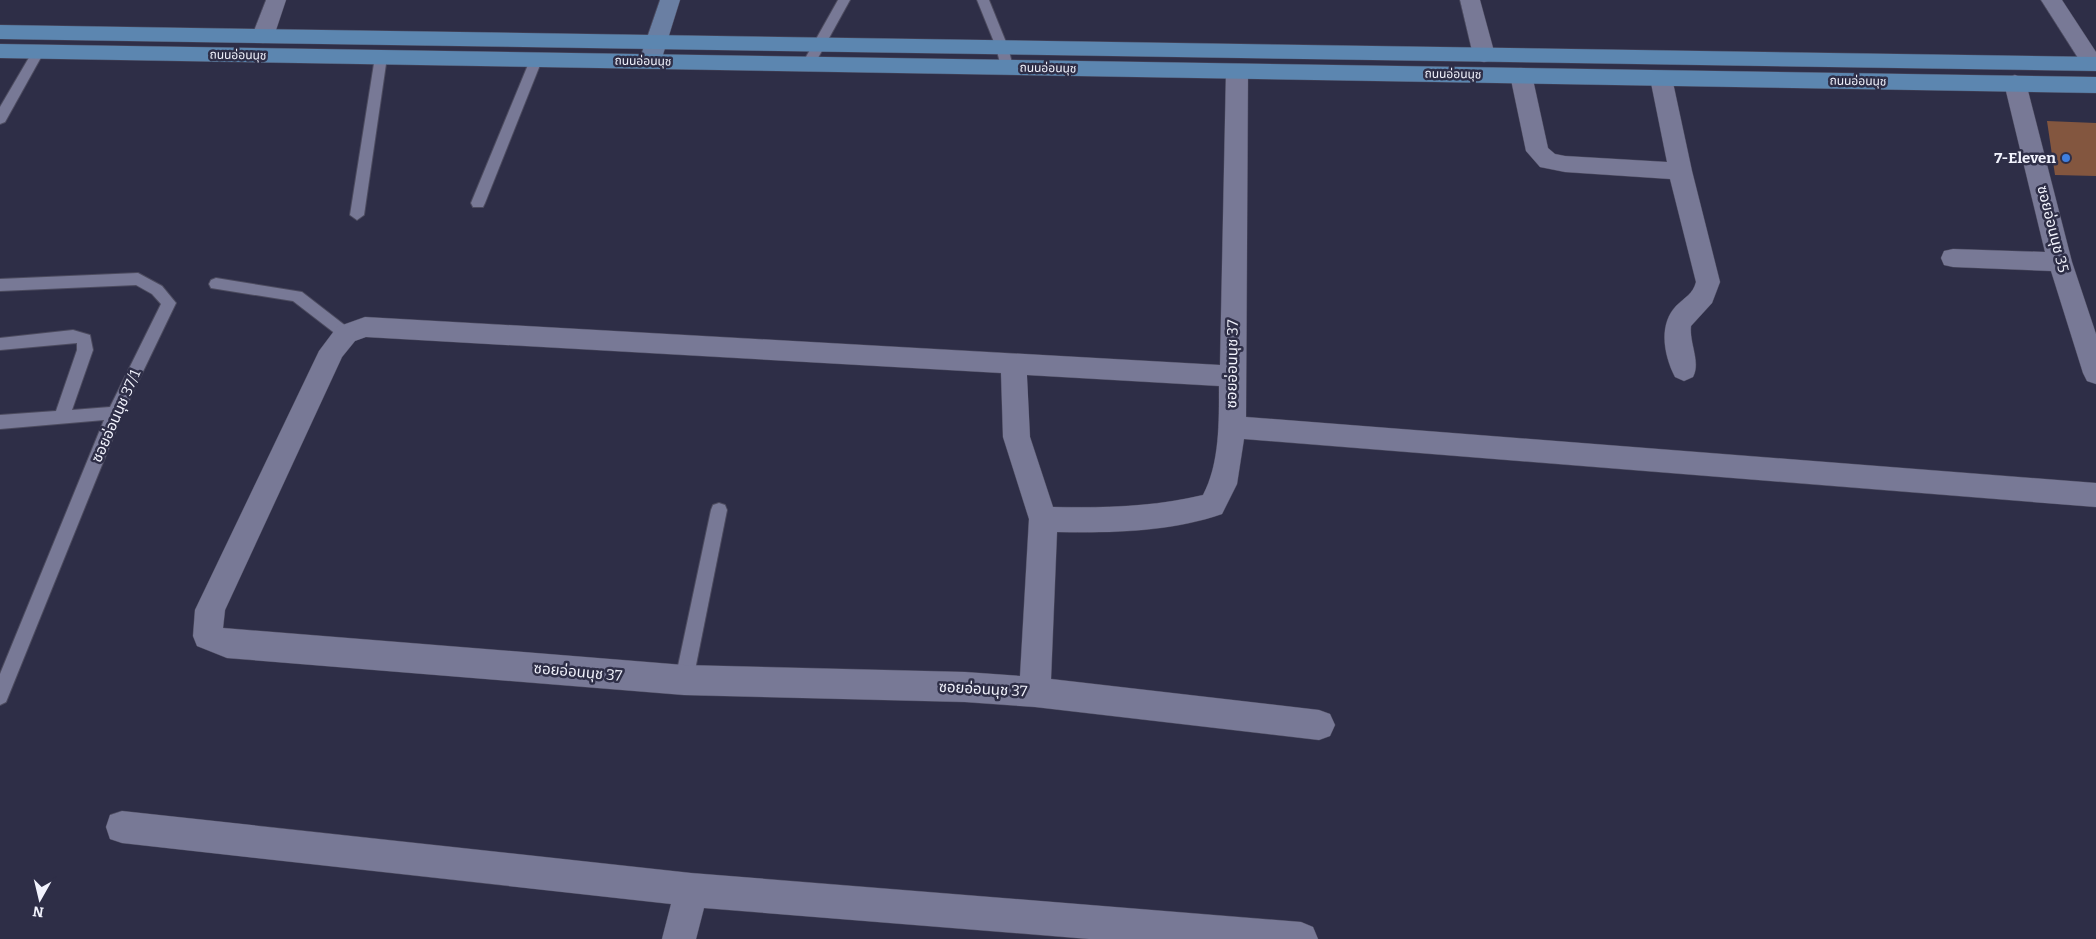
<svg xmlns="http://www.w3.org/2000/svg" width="2096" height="939" viewBox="0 0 2096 939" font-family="Bitter,'Noto Sans Thai',serif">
<rect width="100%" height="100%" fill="#2e2e47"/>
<path fill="#83563f" d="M 2047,121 L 2096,123 L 2096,176 L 2055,175 Z"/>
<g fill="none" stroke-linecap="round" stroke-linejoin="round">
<defs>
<g id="lane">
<path d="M 838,0 L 850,0 L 813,67 L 803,67 L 802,64 Z"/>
<path d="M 977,0 L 989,0 L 1008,47 L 1013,67 L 1012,70 L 1007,71 L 1001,67 L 996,47 Z"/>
<path d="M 38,48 L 44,52 L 5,122 L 0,124 L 0,107 L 34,49 Z"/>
<path d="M 381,53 L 387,57 L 364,215 L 357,220 L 350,215 L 375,57 Z"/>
<path d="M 536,56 L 542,60 L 485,203 L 483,207 L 473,207 L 471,203 L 530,60 Z"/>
<path d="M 138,273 L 162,286 L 176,303 L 123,413 L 6,702 L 0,705 L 0,674 L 104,420 L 0,429 L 0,415 L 56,411 L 77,350 L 77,343 L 0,350 L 0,338 L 73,330 L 90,335 L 93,350 L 72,410 L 110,407 L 161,304 L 152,294 L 136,285 L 0,291 L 0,279 Z"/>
<path d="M 216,278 L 302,292 L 351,330 L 354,334 L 351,338 L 346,340 L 341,338 L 293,301 L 211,288 L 209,284 L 211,280 Z"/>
<path d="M 719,503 L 725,505 L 727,510 L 693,680 L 690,686 L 684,689 L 678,686 L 675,680 L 711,510 L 713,505 Z"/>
</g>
<g id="street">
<path d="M 266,0 L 286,0 L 274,36 L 271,41 L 263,43 L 255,41 L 252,36 Z"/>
<path d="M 1460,0 L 1480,0 L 1495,55 L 1492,60 L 1484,62 L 1476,60 L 1473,55 Z"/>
<path d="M 2041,0 L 2062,0 L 2096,52 L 2096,70 L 2085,69 Z"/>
<path d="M 1237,64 L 1245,66 L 1248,71 L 1246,417 L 2096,483 L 2096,507 L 1244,439 L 1237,484 L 1222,514 C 1170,532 1111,533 1057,532 L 1051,679 L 1319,710 L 1330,714 L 1335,725 L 1330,736 L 1319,740 L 1035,707 L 965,702 L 684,695 L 227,658 L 197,646 L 193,636 L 195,610 L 319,351 L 337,327 L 365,317 L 1220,365 L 1226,71 L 1229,66 ZM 366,337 L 1001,373 L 1003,437 L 1029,519 L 1020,676 L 965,672 L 684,665 L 223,628 L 225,610 L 342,357 L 355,341 ZM 1027,375 L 1219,386 C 1219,421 1220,463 1203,495 C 1154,507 1103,508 1053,507 L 1030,437 Z"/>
<path d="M 1521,68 L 1529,70 L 1532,75 L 1548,148 L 1555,154 L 1565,156 L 1667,162 L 1650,78 L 1653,73 L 1661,71 L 1669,73 L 1672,78 L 1692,171 L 1720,282 L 1712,303 L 1691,326 C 1689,343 1701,362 1693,377 L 1684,381 L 1675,377 C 1664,356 1658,325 1676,306 C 1685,297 1693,294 1696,282 L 1670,179 L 1565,172 L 1540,167 L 1526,151 L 1510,75 L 1513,70 Z"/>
<path d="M 2015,75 L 2023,78 L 2026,83 L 2072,262 L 2096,334 L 2096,384 L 2087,381 L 2083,373 L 2051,271 L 1953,267 L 1944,265 L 1941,258 L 1944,251 L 1953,249 L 2045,252 L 2004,83 L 2007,78 Z"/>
<path d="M 122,811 L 691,873 L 1301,922 L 1313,927 L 1318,939 L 1089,939 L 704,908 L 696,939 L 662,939 L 671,904 L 122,843 L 110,839 L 106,827 L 110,815 Z"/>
</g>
<path id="secondary" d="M 660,0 L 680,0 L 661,61 L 658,66 L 650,68 L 642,66 L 639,61 Z"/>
<g id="primary">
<path d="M 0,25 L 2096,57 L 2096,71 L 0,39 Z"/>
<path d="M 0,44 L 2096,77 L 2096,93 L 0,58 Z"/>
</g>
</defs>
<use href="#lane" stroke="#4c4b5f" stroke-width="2"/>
<use href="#street" stroke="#4c4b5f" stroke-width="1"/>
<use href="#secondary" stroke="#4c4b5f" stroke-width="1"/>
<use href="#primary" stroke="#4c4b5f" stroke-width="1"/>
<use href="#lane" fill="#787996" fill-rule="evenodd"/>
<use href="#street" fill="#787996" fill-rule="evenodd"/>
<use href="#secondary" fill="#6a7fa3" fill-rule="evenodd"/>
<use href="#primary" fill="#5c86b0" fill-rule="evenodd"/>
</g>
<circle fill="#3f7fe0" stroke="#2e2e47" stroke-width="2" cx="2066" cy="158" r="5"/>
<g text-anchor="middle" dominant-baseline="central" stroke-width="5" stroke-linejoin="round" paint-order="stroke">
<g font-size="12" fill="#f2f3fd" stroke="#2e2e47">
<text transform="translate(238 55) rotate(1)">ถนนอ่อนนุช</text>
<text transform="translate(643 61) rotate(1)">ถนนอ่อนนุช</text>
<text transform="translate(1048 68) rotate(1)">ถนนอ่อนนุช</text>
<text transform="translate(1453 74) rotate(1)">ถนนอ่อนนุช</text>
<text transform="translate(1858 81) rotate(1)">ถนนอ่อนนุช</text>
</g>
<g font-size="15" font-weight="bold" fill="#f2f3fd" stroke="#2e2e47" text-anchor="end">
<text x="2056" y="158">7-Eleven</text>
</g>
<g font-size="15" fill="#f2f3fd" stroke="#2e2e47">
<text transform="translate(2053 229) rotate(76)">ซอยอ่อนนุช 35</text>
<text transform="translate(1232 364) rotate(-89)">ซอยอ่อนนุช 37</text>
<text transform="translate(116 416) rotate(-66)">ซอยอ่อนนุช 37/1</text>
<text transform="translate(578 672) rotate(5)">ซอยอ่อนนุช 37</text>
<text transform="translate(983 689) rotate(3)">ซอยอ่อนนุช 37</text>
</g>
</g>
<g transform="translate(40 899) rotate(188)" stroke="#2e2e47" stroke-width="4" paint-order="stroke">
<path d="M0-4L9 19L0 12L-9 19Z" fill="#f2f3fd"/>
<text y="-8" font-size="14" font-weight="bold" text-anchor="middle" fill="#f2f3fd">N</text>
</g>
</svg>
